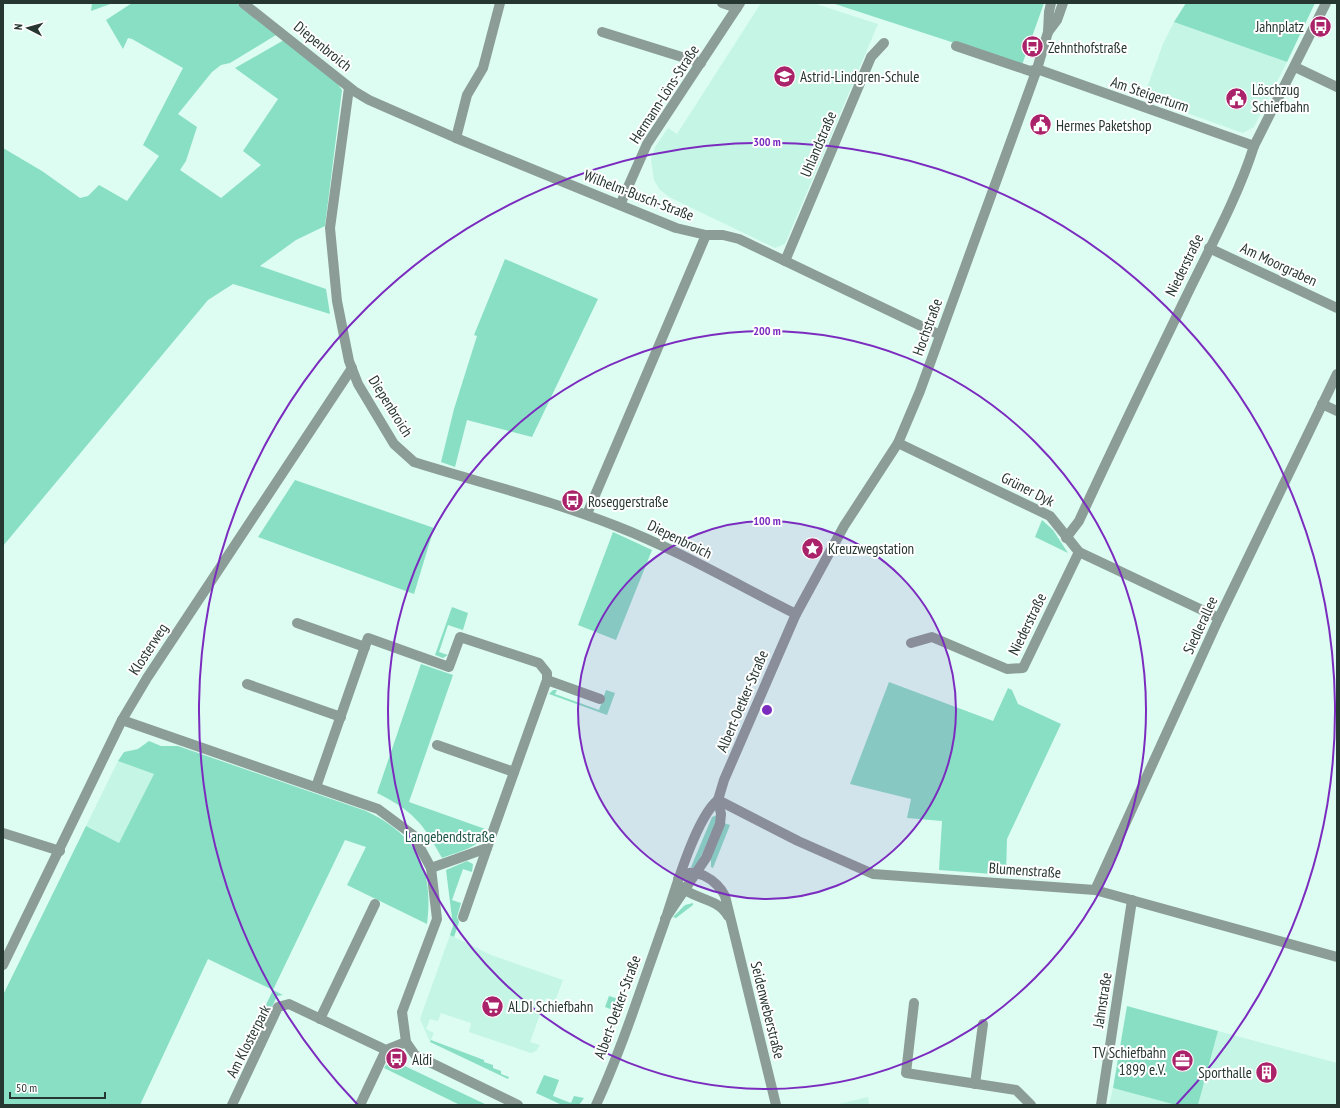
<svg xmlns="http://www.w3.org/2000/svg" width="1340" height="1108" viewBox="0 0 1340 1108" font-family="'PT Sans Narrow',sans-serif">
<rect width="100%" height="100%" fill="#ddfdf2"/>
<g fill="#c4f5e5">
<path d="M 761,3 L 813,3 L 878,24 L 785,244 L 775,248 L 671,198 L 660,190 L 654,180 L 651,159 L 655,147 L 668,128 L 677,134 Z"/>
<path d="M 1174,22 L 1287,62 L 1254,127 L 1243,133 L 1150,100 L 1145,93 L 1163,44 Z"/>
<path d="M 118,761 L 154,774 L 119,843 L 86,826 Z"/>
<path d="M 450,935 L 491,955 L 563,980 L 555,1001 L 546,998 L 530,1042 L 540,1045 L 536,1051 L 531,1053 L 469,1032 L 471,1023 L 441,1013 L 438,1021 L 430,1019 L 426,1029 L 434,1033 L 430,1042 L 420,1019 Z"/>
<path d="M 1218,1031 L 1337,1063 L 1337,1105 L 1198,1105 Z"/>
<path d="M 1113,1088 L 1176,1105 L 1109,1105 Z"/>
<path d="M 868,1097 L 869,1105 L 835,1105 Z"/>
</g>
<g fill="#89dfc4">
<path d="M 92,3 L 113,3 L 91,11 Z"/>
<path d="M 132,3 L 236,3 L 276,35 L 230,63 L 221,65 L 212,72 L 178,114 L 197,127 L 186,161 L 180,170 L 221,198 L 261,165 L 243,151 L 278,99 L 235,68 L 284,40 L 337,83 L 342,90 L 325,226 L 296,240 L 260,266 L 326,289 L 330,314 L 233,284 L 208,300 L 3,546 L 3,148 L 42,171 L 80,198 L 88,196 L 99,185 L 127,201 L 159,156 L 143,145 L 183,68 L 132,39 L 128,38 L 123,49 L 106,20 Z"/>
<path d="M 832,3 L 1044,3 L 1022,65 Z"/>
<path d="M 1186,3 L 1315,3 L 1287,62 L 1174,22 Z"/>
<path d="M 505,259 L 598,299 L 532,437 L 467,420 L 455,467 L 441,462 L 454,409 L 477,336 L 474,335 Z"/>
<path d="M 295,480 L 434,528 L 414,594 L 258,537 Z"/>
<path d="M 1042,520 L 1053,530 L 1068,553 L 1035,537 Z"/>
<path d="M 613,532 L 652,550 L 616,640 L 578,625 Z"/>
<path d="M 452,607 L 468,613 L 463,630 L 448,625 L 439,652 L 448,655 L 443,658 L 435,655 Z"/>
<path d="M 421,664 L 453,675 L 409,802 L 488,830 C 480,848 460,851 442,858 C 423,823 413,811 377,793 Z"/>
<path d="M 889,682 L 993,721 L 1008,688 L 1012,690 L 1018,704 L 1061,724 L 1007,839 L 1006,875 L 939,870 L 942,821 L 907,818 L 911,799 L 850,784 Z"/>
<path d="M 553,690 L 557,690 L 555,694 L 599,710 L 606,690 L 615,693 L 607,715 L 549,694 Z"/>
<path d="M 149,741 L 161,746 L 178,746 L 366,811 C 417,835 434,869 427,924 L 347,885 L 366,847 L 345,840 L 273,990 L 283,995 L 277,996 L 269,1014 L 263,1011 L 273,990 L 208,959 L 140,1105 L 3,1105 L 3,995 L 86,826 L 119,843 L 154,774 L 118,761 L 124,752 L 138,749 Z"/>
<path d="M 717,815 L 718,820 L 695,869 L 691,867 L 712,817 Z"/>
<path d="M 724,823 L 730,825 L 713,868 L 711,867 L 711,856 Z"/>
<path d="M 467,861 L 473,864 L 472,872 L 463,869 L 452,900 L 461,903 L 457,917 L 459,922 L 454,937 L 450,935 L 453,926 L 446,870 Z"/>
<path d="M 693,903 L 693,905 L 676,918 L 673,917 L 685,905 Z"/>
<path d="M 609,996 L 622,1000 L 618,1012 L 605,1007 Z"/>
<path d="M 1127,1006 L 1218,1031 L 1198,1105 L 1176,1105 L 1113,1088 Z"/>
<path d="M 431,1040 L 484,1060 L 484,1062 L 493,1065 L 493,1068 L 501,1071 L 501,1074 L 509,1077 L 508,1079 L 430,1042 Z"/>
<path d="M 390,1059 L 487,1105 L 460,1105 L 384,1068 Z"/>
<path d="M 544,1075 L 559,1080 L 553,1096 L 571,1103 L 574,1096 L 584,1098 L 579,1105 L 562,1105 L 536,1093 Z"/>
</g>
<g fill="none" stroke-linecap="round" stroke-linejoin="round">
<g stroke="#8c9d97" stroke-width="10">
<path d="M 243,3 L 354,91 L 369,100 L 456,138 L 676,228 L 706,235 L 723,235 L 739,239 L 940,335"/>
<path d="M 722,3 L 737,8"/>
<path d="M 602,32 L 701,63"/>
<path d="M 1048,32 L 1057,20 L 1063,3"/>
<path d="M 956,46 L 1030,71 L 1037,69 L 1254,146"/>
<path d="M 1295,67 L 1337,87"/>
<path d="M 349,88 L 330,228 L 337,301 L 349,361 L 358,384 L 394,444 L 414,462 C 481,483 550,500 616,526 C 678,550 736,584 796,614"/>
<path d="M 456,138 L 467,95 L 483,68 L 500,3"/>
<path d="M 620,205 L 647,144 L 740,3"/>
<path d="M 1209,248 L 1337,308"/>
<path d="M 785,261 L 871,57 L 884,43"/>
<path d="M 1322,404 L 1337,411"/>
<path d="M 898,443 L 1050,516 L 1079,552 L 1219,618"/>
<path d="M 587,514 L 706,235"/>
<path d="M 1066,538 L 1079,521 C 1113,447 1149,373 1185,299 C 1208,251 1238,197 1254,146 L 1326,3"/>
<path d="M 297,623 L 365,647"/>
<path d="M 911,643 L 932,637 L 1007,669 L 1023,668 L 1079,552"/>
<path d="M 247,684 L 341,717"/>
<path d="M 122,720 L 378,809 L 413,835 L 431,868 L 437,919 L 402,1012 L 406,1042 L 415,1055 L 518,1105"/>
<path d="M 437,745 L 514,772"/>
<path d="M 316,787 L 368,638 L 449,667 L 460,637 L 539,663 L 547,673 L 547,680"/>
<path d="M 718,800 L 798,841 L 873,874 L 1095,890 L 1337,957"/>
<path d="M 3,833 L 60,851"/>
<path d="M 431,868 L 487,848 L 547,680 L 600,699"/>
<path d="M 678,879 C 693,863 718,881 725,896 L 776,1105"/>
<path d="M 680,886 C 694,900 717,897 728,916"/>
<path d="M 1095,890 L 1219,618 L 1337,374"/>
<path d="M 463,917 L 487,848"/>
<path d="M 665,919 L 706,858 L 720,824 L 721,814 L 718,800 L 724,780 L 796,614 L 844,526 L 898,443 L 920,391 L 1037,69 L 1048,32 L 1049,12 L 1051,3"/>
<path d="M 3,965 L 122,720 L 147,678 L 352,368"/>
<path d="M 914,1003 L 906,1073 L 1016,1090 L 1031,1105"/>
<path d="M 320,1019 L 375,904"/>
<path d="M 975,1084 L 983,1024"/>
<path d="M 232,1105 L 278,1007 L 289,1004 L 386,1050 L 406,1042"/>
<path d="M 360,1105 L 386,1050"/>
<path d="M 596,1105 C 623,1046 643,982 665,921 C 674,893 696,817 718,800"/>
<path d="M 1101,1105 L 1132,900"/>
</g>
</g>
<circle cx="767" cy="710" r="189" fill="#7b2cbf" fill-opacity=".12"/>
<g fill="none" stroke="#7b2cbf" stroke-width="2">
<circle cx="767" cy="710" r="189"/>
<circle cx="767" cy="710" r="379"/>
<path d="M358 1105A568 568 0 1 1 1176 1105"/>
</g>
<defs>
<symbol id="bus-disc" viewBox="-11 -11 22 22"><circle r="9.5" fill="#aa236a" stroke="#fff"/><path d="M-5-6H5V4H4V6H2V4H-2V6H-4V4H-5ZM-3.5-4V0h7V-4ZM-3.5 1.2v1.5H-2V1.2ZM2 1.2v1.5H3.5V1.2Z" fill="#fff"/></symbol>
<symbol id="school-disc" viewBox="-11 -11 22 22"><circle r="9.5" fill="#aa236a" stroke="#fff"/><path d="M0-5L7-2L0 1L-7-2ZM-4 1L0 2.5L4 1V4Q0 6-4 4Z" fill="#fff"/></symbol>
<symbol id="civic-disc" viewBox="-11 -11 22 22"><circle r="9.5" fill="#aa236a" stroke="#fff"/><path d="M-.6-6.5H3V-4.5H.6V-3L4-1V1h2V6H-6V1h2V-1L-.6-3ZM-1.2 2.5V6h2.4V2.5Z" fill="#fff"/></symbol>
<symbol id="sight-disc" viewBox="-11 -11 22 22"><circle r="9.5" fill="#aa236a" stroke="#fff"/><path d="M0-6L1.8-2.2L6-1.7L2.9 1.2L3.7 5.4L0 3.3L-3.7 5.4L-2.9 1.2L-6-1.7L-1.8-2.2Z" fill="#fff"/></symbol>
<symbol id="supermarket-disc" viewBox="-11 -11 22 22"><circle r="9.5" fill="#aa236a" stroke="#fff"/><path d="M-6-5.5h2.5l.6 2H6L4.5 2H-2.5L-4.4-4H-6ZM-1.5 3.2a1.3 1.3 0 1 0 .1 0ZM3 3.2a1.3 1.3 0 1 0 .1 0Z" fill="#fff"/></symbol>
<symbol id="office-disc" viewBox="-11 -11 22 22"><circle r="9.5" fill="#aa236a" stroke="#fff"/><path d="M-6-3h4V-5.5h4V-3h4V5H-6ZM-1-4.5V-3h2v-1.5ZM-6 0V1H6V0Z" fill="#fff"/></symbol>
<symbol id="building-disc" viewBox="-11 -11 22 22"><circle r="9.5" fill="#aa236a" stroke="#fff"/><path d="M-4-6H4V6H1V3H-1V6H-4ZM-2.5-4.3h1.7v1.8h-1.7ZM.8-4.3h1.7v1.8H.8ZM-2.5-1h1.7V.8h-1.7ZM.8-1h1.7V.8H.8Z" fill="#fff"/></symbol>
</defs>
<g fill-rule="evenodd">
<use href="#bus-disc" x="1308" y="14" width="25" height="25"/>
<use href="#bus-disc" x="1020" y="34" width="25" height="25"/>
<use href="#school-disc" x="772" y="64" width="25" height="25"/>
<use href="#civic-disc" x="1224" y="86" width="25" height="25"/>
<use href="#civic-disc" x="1028" y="112" width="25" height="25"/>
<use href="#bus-disc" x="560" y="488" width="25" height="25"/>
<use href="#sight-disc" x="800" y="536" width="25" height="25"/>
<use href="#supermarket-disc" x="480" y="994" width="25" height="25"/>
<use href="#bus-disc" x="384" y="1046" width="25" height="25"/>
<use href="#office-disc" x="1170" y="1048" width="25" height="25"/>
<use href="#building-disc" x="1254" y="1060" width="25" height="25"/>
</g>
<g text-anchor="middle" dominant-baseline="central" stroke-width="4" stroke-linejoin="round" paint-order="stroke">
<g font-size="15" fill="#263631" stroke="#fff" text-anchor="start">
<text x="1304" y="26" text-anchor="end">Jahnplatz</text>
<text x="1048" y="47">Zehnthofstraße</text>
<text x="800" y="76">Astrid-Lindgren-Schule</text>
<text x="1252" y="89">Löschzug<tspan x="1252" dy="17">Schiefbahn</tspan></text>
<text x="1056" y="125">Hermes Paketshop</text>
<text x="588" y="501">Roseggerstraße</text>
<text x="828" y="548">Kreuzwegstation</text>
<text x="508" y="1006">ALDI Schiefbahn</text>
<text x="1166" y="1052" text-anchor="end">TV Schiefbahn<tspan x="1166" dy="17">1899 e.V.</tspan></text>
<text x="412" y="1059">Aldi</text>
<text x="1252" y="1072" text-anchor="end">Sporthalle</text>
</g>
<g font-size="15" fill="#263631" stroke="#fff">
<text transform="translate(323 46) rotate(39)">Diepenbroich</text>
<text transform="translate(664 94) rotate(-57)">Hermann-Löns-Straße</text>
<text transform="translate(1150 94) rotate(19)">Am Steigerturm</text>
<text transform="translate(818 144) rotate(-67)">Uhlandstraße</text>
<text transform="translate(639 195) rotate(21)">Wilhelm-Busch-Straße</text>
<text transform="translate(1279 264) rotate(25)">Am Moorgraben</text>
<text transform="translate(1184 265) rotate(-64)">Niederstraße</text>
<text transform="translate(927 327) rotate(-70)">Hochstraße</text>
<text transform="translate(391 406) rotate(58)">Diepenbroich</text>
<text transform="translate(1028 489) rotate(27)">Grüner Dyk</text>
<text transform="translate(680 539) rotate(26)">Diepenbroich</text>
<text transform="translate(1027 624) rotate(-64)">Niederstraße</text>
<text transform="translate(1200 625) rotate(-65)">Siedlerallee</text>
<text transform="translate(148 649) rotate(-57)">Klosterweg</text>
<text transform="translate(742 701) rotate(-67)">Albert-Oetker-Straße</text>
<text transform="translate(1025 870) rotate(4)">Blumenstraße</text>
<text transform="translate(1102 1000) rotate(-81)">Jahnstraße</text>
<text transform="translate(617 1007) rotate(-70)">Albert-Oetker-Straße</text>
<text transform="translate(768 1010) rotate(76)">Seidenweberstraße</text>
<text transform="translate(248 1041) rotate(-63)">Am Klosterpark</text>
</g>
<g font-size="15" fill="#1f5546" stroke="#fff">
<text x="450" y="836">Langebendstraße</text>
</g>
</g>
<circle cx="767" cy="710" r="6" fill="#7b2cbf" stroke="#fff" stroke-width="2"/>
<g font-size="12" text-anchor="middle" font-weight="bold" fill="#7b2cbf" stroke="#fff" stroke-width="4" stroke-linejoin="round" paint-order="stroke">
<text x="767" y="146">300 m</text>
<text x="767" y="335">200 m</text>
<text x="767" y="525">100 m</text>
</g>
<rect width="1340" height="1108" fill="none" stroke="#263631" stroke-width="8"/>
<g transform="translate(28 28) rotate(276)" stroke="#ffffff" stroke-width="3" paint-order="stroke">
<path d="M0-3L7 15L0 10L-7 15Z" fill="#263631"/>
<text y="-6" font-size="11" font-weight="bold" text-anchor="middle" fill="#263631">N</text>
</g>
<path d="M10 1092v6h95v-6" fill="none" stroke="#263631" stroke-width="2"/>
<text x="16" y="1092" font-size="12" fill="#263631" stroke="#ffffff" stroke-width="3" paint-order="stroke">50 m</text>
</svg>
